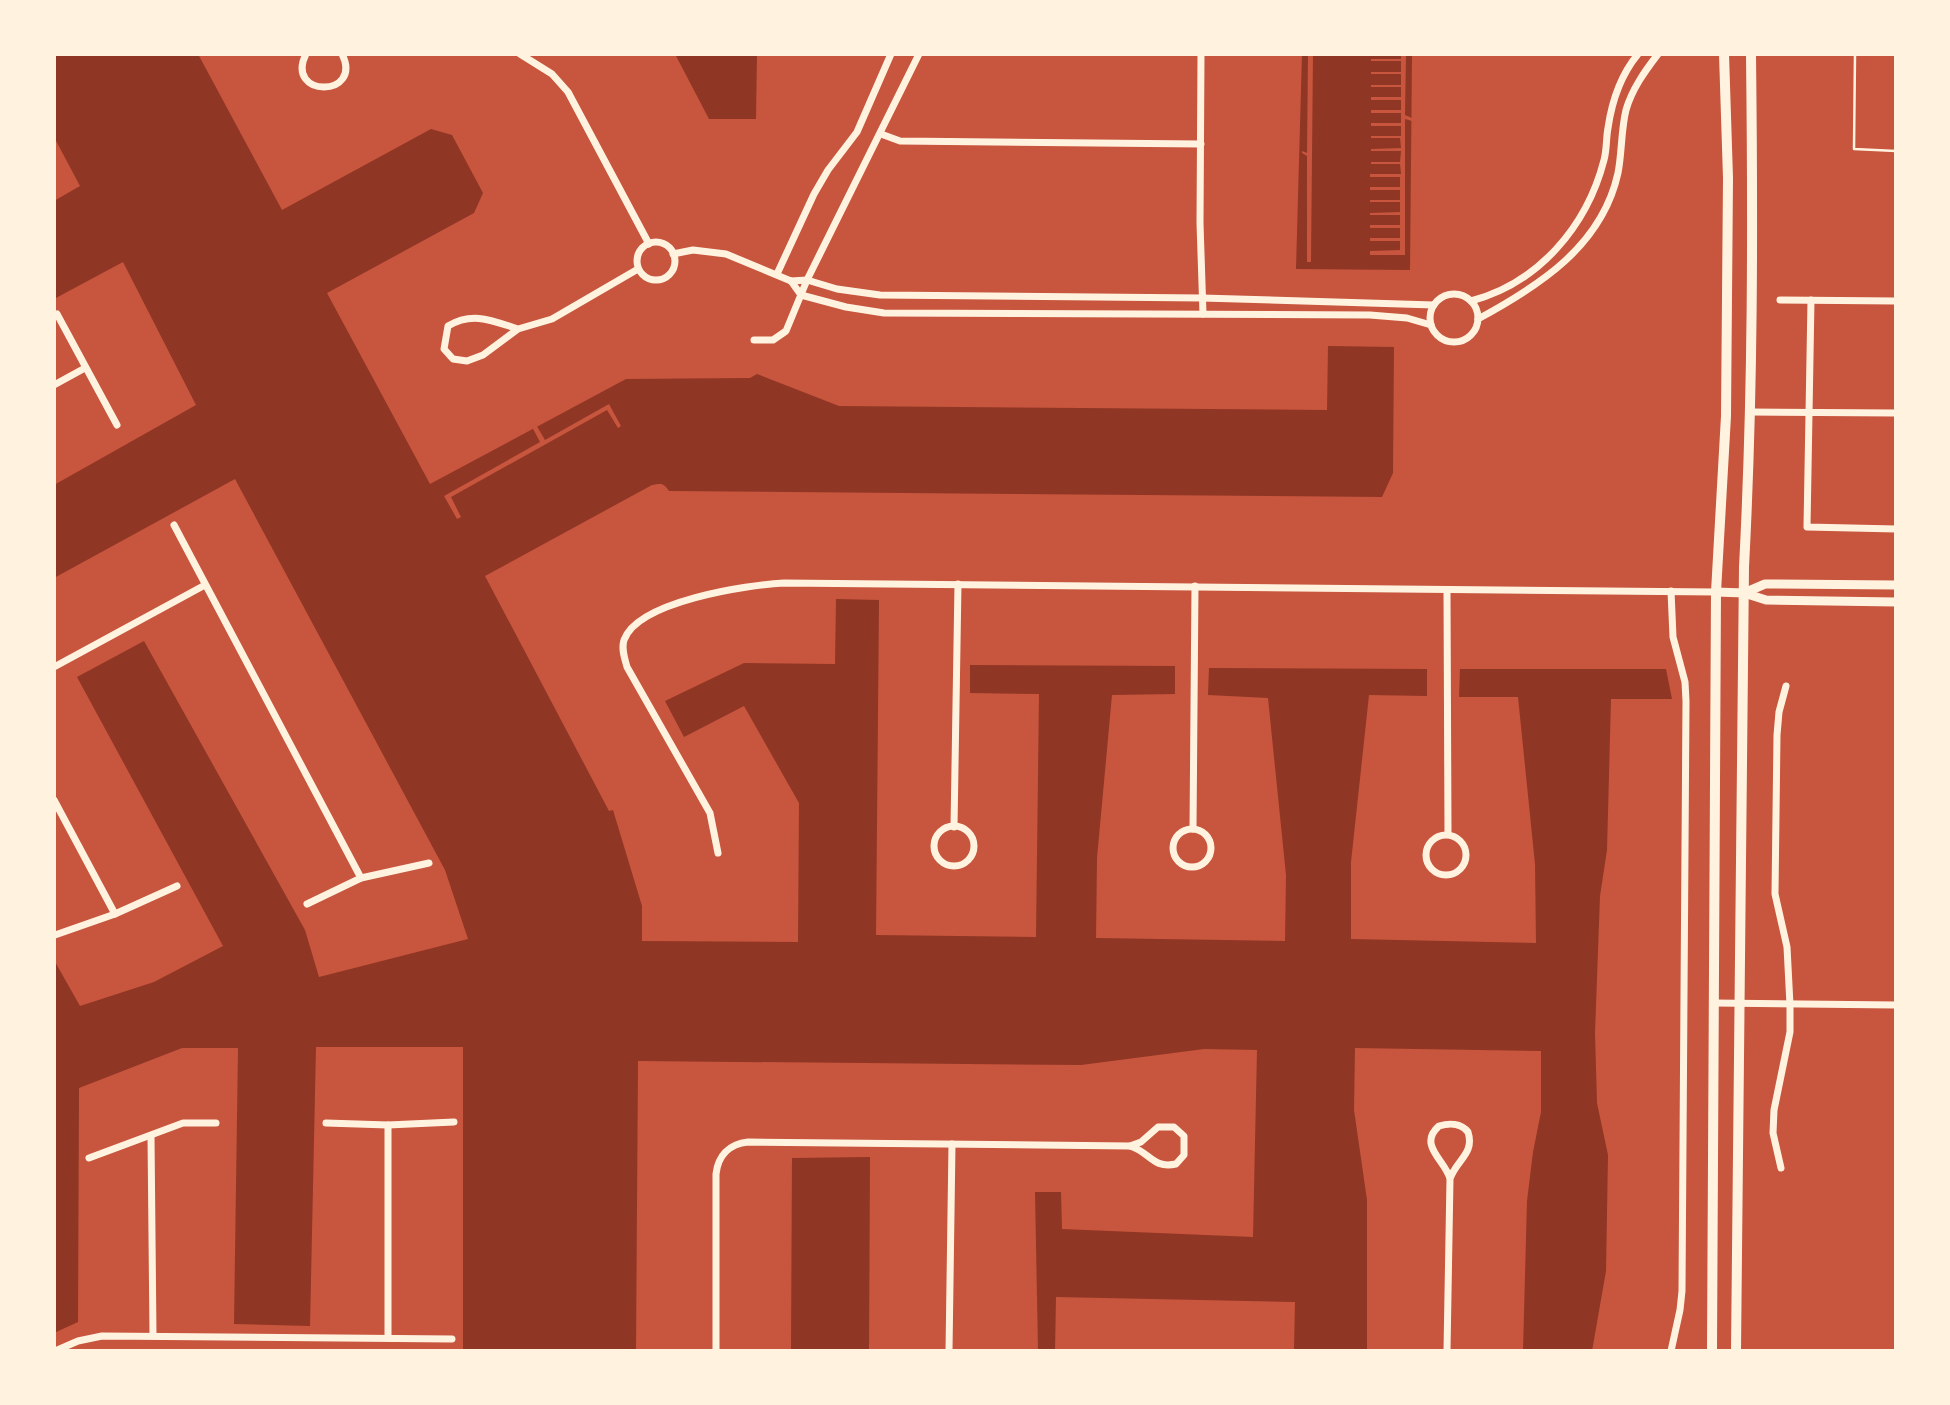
<svg xmlns="http://www.w3.org/2000/svg" width="1950" height="1405" viewBox="0 0 1950 1405" font-family="Overpass,sans-serif">
<rect width="100%" height="100%" fill="#c8553d"/>
<g fill="#8f3625">
<path d="M 54,54 L 198,54 L 282,210 L 431,129 L 452,135 L 483,193 L 474,213 L 327,293 L 430,484 L 626,379 L 750,378 L 757,374 L 839,406 L 1327,410 L 1328,346 L 1394,347 L 1393,473 L 1382,497 L 669,491 C 664,483 661,483 652,485 L 485,576 L 609,811 L 613,810 L 642,906 L 642,941 L 798,942 L 799,803 L 744,706 L 684,737 L 665,701 L 744,663 L 835,664 L 836,599 L 879,600 L 876,935 L 1036,937 L 1039,694 L 970,693 L 970,665 L 1175,666 L 1175,694 L 1112,695 L 1097,858 L 1096,938 L 1285,941 L 1286,875 L 1268,698 L 1208,695 L 1209,668 L 1427,669 L 1427,696 L 1369,695 L 1351,862 L 1351,939 L 1536,943 L 1535,864 L 1518,697 L 1459,697 L 1460,669 L 1666,669 L 1672,699 L 1611,699 L 1607,850 L 1600,896 L 1595,1033 L 1597,1103 L 1608,1155 L 1606,1271 L 1592,1351 L 1523,1351 L 1527,1201 L 1533,1152 L 1541,1112 L 1541,1051 L 1355,1048 L 1354,1110 L 1367,1200 L 1367,1351 L 1294,1351 L 1295,1302 L 1056,1297 L 1055,1351 L 1038,1351 L 1035,1192 L 1061,1192 L 1062,1229 L 1253,1237 L 1257,1050 L 1204,1049 L 1081,1065 L 638,1061 L 636,1351 L 463,1351 L 463,1047 L 316,1047 L 310,1326 L 234,1324 L 238,1048 L 182,1048 L 79,1088 L 78,1322 L 54,1333 L 54,960 L 80,1006 L 154,982 L 223,946 L 77,677 L 144,641 L 305,930 L 319,977 L 468,939 L 445,870 L 235,479 L 54,578 L 54,485 L 196,405 L 123,262 L 54,299 L 54,201 L 80,186 L 54,137 Z"/>
<path d="M 675,54 L 757,54 L 756,119 L 709,119 Z"/>
<path d="M 1302,54 L 1412,54 L 1410,270 L 1296,269 Z"/>
<path d="M 870,1157 L 869,1351 L 791,1351 L 792,1158 Z"/>
</g>
<g fill="#c8553d">
<path d="M 1308,54 L 1313,54 L 1311,262 L 1307,262 L 1307,156 L 1302,153 L 1302,151 L 1307,153 Z"/>
<path d="M 1401,54 L 1406,54 L 1405,115 L 1412,118 L 1412,121 L 1405,119 L 1405,255 L 1370,255 L 1370,251 L 1400,250 L 1400,241 L 1370,241 L 1370,238 L 1400,238 L 1400,228 L 1370,228 L 1370,225 L 1400,225 L 1400,215 L 1370,215 L 1370,213 L 1400,212 L 1400,202 L 1370,202 L 1370,200 L 1400,200 L 1400,190 L 1370,190 L 1370,187 L 1400,187 L 1400,177 L 1370,177 L 1370,174 L 1401,174 L 1400,164 L 1371,164 L 1371,162 L 1400,162 L 1401,151 L 1371,151 L 1371,149 L 1401,148 L 1400,138 L 1371,138 L 1371,136 L 1401,136 L 1401,126 L 1371,126 L 1371,123 L 1401,123 L 1401,113 L 1371,113 L 1371,110 L 1401,110 L 1401,100 L 1371,100 L 1371,97 L 1401,97 L 1401,87 L 1371,87 L 1371,85 L 1401,85 L 1401,74 L 1371,74 L 1371,72 L 1401,72 L 1401,61 L 1371,61 L 1371,59 L 1401,59 Z"/>
<path d="M 609,404 L 621,426 L 618,428 L 607,410 L 451,497 L 461,517 L 457,519 L 444,496 L 540,442 L 531,425 L 535,423 L 545,440 Z"/>
</g>
<g fill="none" stroke-linecap="round" stroke-linejoin="round">
<path stroke="#fff3e0" stroke-width="2.5" d="M 1855,54 L 1854,149 L 1896,151"/>
<g stroke="#fff3e0" stroke-width="7">
<path d="M 306,54 C 284,98 364,98 342,54"/>
<path d="M 520,54 L 552,74 L 568,92 L 649,244"/>
<path d="M 1201,54 L 1200,223 L 1203,314"/>
<path d="M 881,134 L 900,141 L 1201,144"/>
<circle cx="656" cy="261" r="19"/>
<path d="M 673,254 L 693,250 L 726,254 L 791,281 L 807,280 L 837,289 L 880,295 L 1202,298 L 1434,305"/>
<path d="M 777,274 L 814,194 L 828,170 L 857,132 L 891,54"/>
<path d="M 791,281 L 801,295 L 846,307 L 884,313 L 1370,315 L 1407,318 L 1431,325"/>
<circle cx="1454" cy="318" r="24"/>
<path d="M 1780,300 L 1896,301"/>
<path d="M 1811,300 L 1807,527 L 1896,529"/>
<path d="M 1471,301 C 1539,283 1587,226 1604,160 C 1607,149 1606,138 1608,128 C 1612,100 1620,76 1638,54"/>
<path d="M 57,314 L 117,425"/>
<path d="M 1478,319 C 1539,286 1602,246 1618,173 C 1622,153 1621,130 1626,110 C 1632,89 1645,71 1658,54"/>
<path d="M 518,329 C 493,321 473,311 448,326 L 444,349 L 453,359 L 467,361 L 483,355 L 518,329 L 552,319 L 638,269"/>
<path d="M 754,340 L 773,340 L 786,331 L 807,280 L 919,54"/>
<path d="M 54,385 L 85,368"/>
<path d="M 1750,412 L 1896,413"/>
<path d="M 174,525 L 361,878"/>
<path d="M 1447,590 L 1448,834"/>
<path d="M 1671,591 L 1673,637 L 1685,682 L 1686,701 L 1682,1291 L 1680,1310 L 1671,1351"/>
<path d="M 54,667 L 205,585"/>
<path d="M 54,800 L 115,914"/>
<circle cx="954" cy="846" r="20"/>
<path d="M 954,827 L 958,584"/>
<circle cx="1192" cy="848" r="19"/>
<path d="M 1193,829 L 1195,586"/>
<circle cx="1446" cy="855" r="20"/>
<path d="M 718,853 L 710,813 L 627,667 C 625,659 621,649 624,640 C 638,601 747,585 784,583 L 1716,592"/>
<path d="M 307,904 L 361,878 L 429,863"/>
<path d="M 55,935 L 115,914 L 177,886"/>
<path d="M 1714,1003 L 1896,1005"/>
<path d="M 326,1123 L 388,1125 L 454,1122"/>
<path d="M 1158,1127 L 1174,1127 L 1184,1136 L 1184,1155 L 1176,1164 C 1152,1169 1150,1152 1130,1146 L 1141,1142 Z"/>
<path d="M 151,1136 L 153,1335"/>
<path d="M 89,1158 L 183,1123 L 216,1123"/>
<path d="M 1781,1168 L 1773,1133 L 1774,1110 L 1790,1032 L 1790,1005 L 1787,947 L 1775,894 L 1777,735 L 1779,712 L 1786,686"/>
<path d="M 388,1338 L 388,1125"/>
<path d="M 55,1351 L 78,1341 L 102,1336 L 452,1339"/>
<path d="M 716,1351 L 716,1174 C 718,1156 729,1144 748,1142 L 1130,1146"/>
<path d="M 949,1351 L 952,1144"/>
<path d="M 1447,1351 L 1450,1179 C 1446,1161 1417,1145 1439,1126 C 1449,1123 1461,1123 1468,1132 C 1475,1154 1456,1160 1450,1179"/>
</g>
<g stroke="#fff3e0" stroke-width="9">
<path d="M 1716,592 L 1744,593 L 1766,600 L 1896,602"/>
<path d="M 1744,593 L 1765,584 L 1896,585"/>
</g>
<g stroke="#fff3e0" stroke-width="10">
<path d="M 1712,1351 L 1716,592 L 1726,416 L 1728,178 L 1724,54"/>
<path d="M 1736,1351 L 1744,567 C 1753,396 1753,225 1751,54"/>
</g>
</g>
<rect width="1950" height="1405" fill="none" stroke="#fff3e0" stroke-width="112"/>
</svg>
